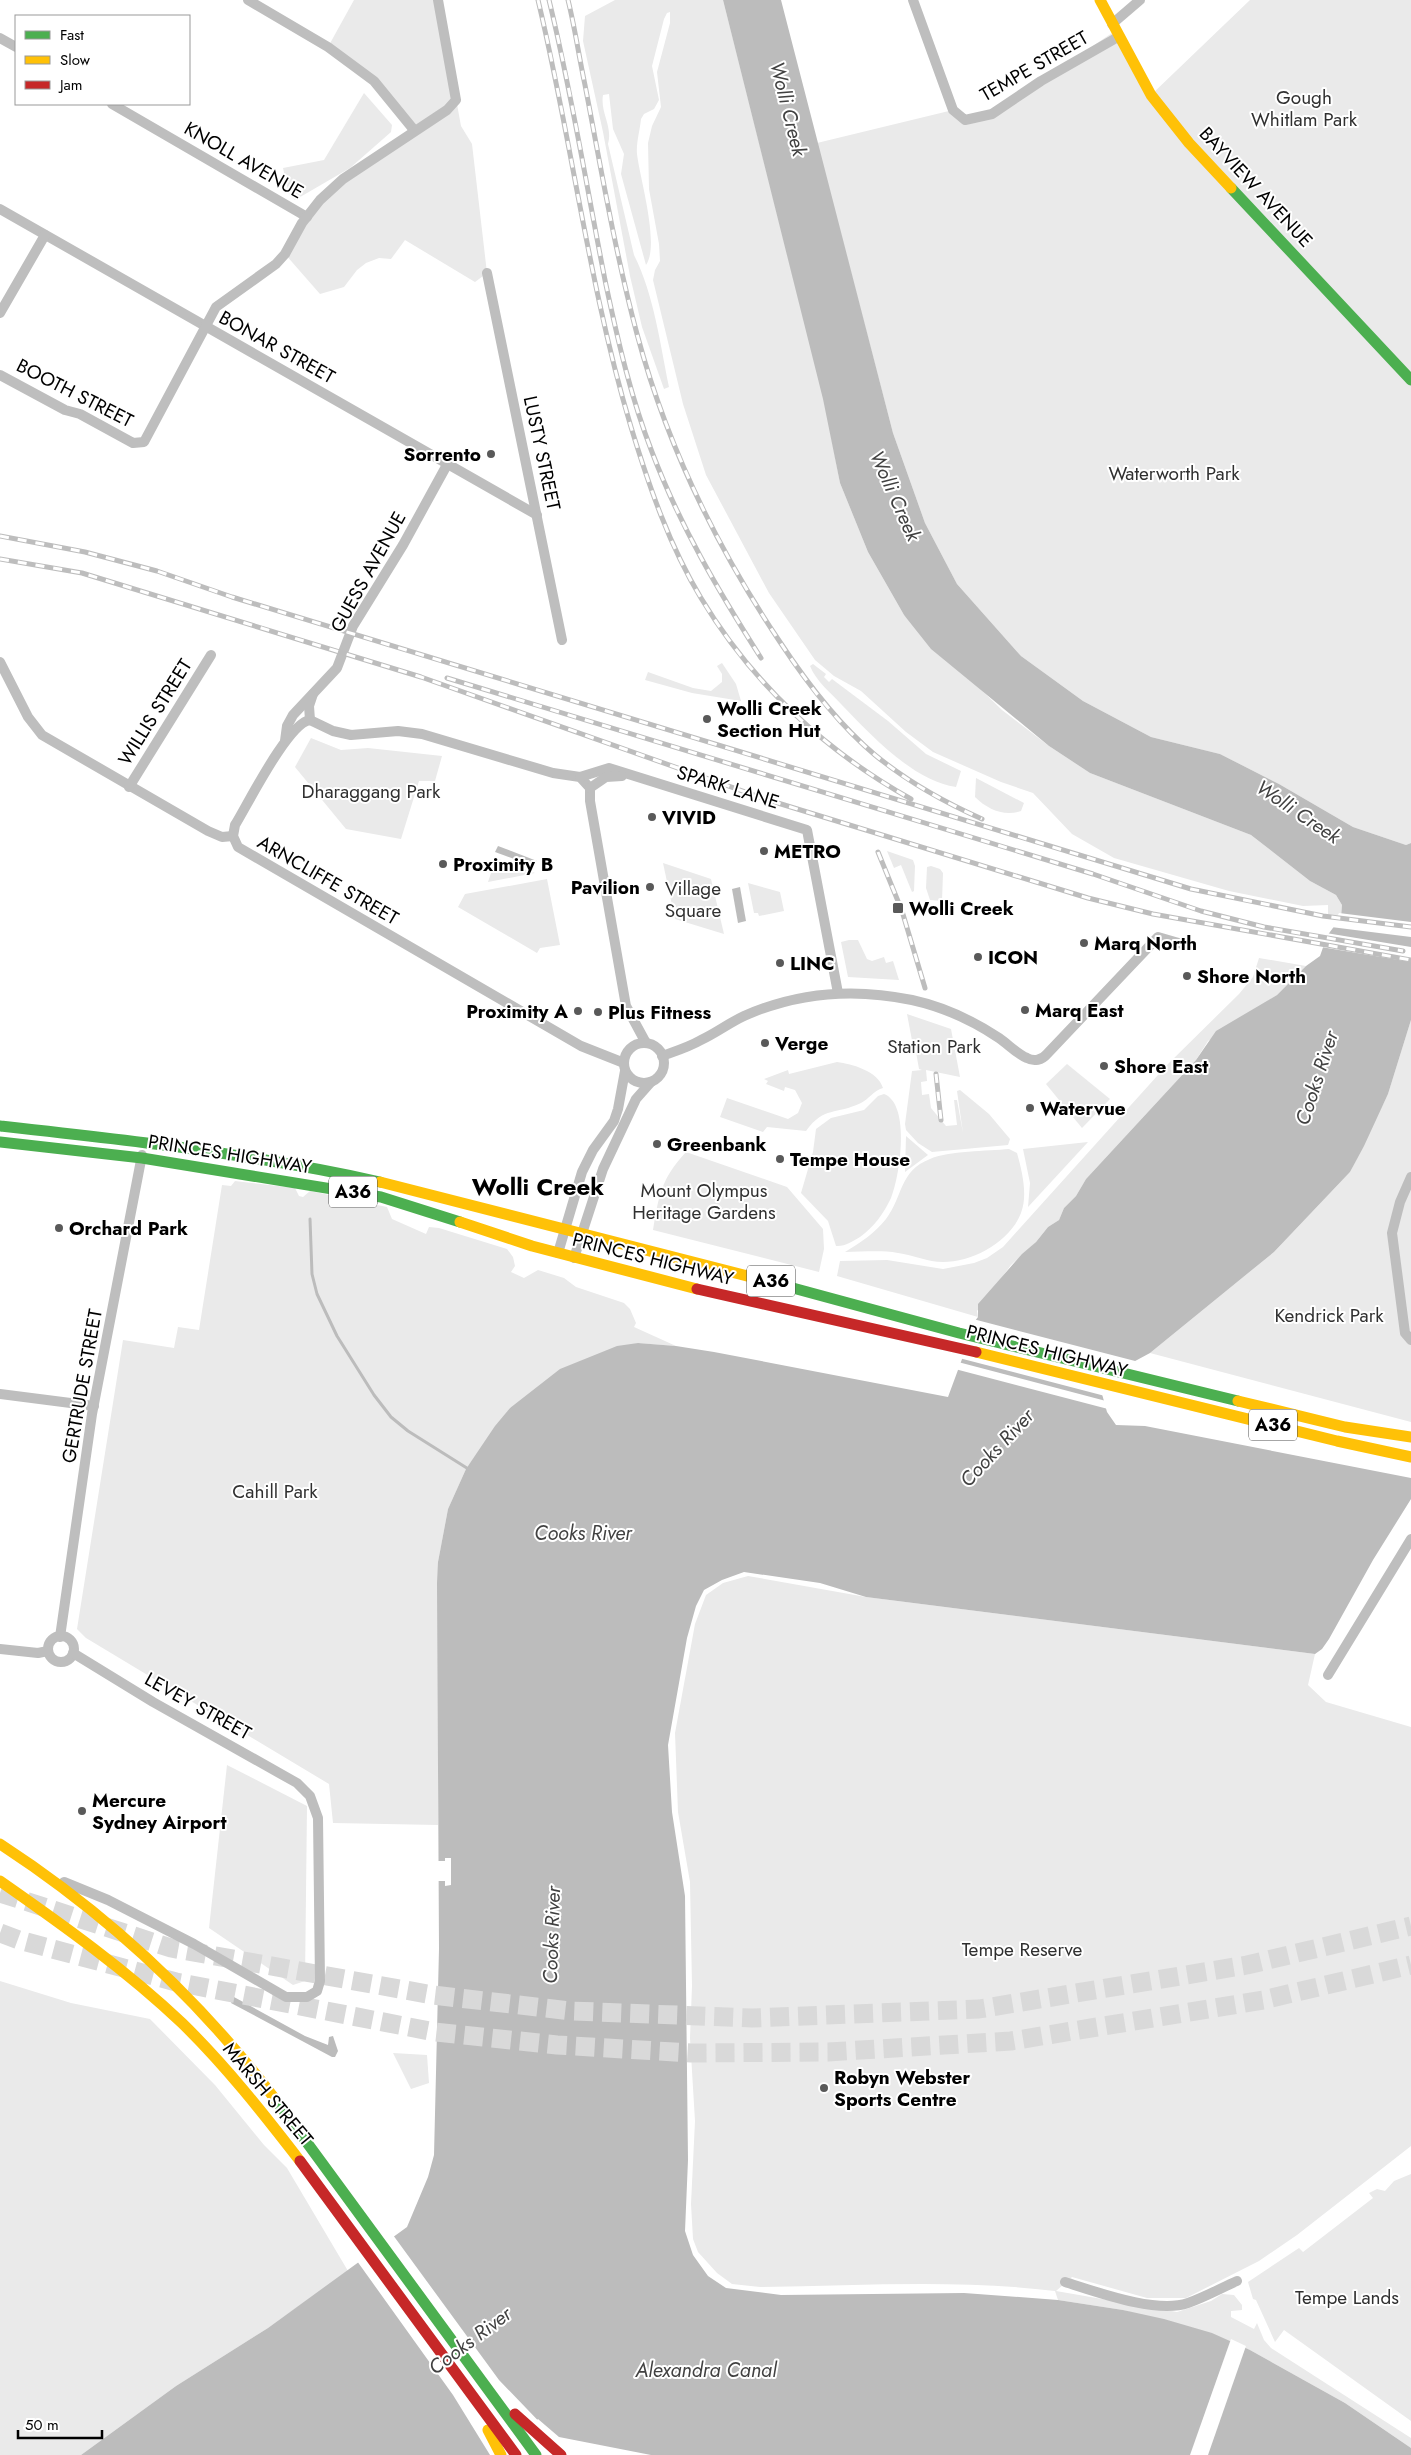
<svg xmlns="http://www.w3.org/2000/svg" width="1411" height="2455" viewBox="0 0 1411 2455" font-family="Jost,sans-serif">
<rect width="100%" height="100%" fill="#fff"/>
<g fill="#eaeaea">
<path d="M 354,0 L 438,0 L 461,126 L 472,144 L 487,273 L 475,282 L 405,240 L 391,259 L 379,258 L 366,263 L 357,270 L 344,287 L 320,294 L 285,254 L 320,200 L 414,130 L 374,81 L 328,47 Z"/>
<path d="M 615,0 L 723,0 L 824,399 L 840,483 L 868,552 L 904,615 L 1002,710 L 1049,746 L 1090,773 L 1251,835 L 1310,881 L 1336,895 L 1342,905 L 1341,917 L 1328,915 L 1328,905 L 1303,906 L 1229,891 L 1114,858 L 1072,834 L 1033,793 L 1001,782 L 933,752 L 906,732 L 861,691 L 834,676 L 815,660 L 769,593 L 706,475 L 683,404 L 653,280 L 655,270 L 660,261 L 659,244 L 649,189 L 648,143 L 652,126 L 661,107 L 657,72 L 670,23 L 670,12 L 667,13 L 664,19 L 652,66 L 659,100 L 654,109 L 644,114 L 641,119 C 640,130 636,143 637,154 C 640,179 660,245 646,265 L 621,174 L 624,154 L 613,129 L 609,94 L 603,95 C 600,113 613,126 608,144 L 634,255 C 654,295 660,343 669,387 L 664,389 L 642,327 L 630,276 L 603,132 L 583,41 L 585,16 Z"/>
<path d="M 1250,0 L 1411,0 L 1411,843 L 1406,845 L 1353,827 L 1279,784 L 1220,754 L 1151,737 L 1083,701 L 1021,656 L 957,584 L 925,523 L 893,433 L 817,143 L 953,110 L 965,120 L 992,114 L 1115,31 L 1151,95 Z"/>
<path d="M 364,93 L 392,125 L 391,132 L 350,168 L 295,200 L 289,195 L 283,168 L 324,160 Z"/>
<path d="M 722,663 L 736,684 L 741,701 L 692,693 L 645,680 L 648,672 L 693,688 L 711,691 L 722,682 L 722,674 L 717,666 Z"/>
<path d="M 813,664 L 826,674 L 824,677 L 829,682 L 832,679 L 888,721 L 926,754 L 961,771 L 956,787 C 913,781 870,734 841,704 C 830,692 816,681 810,666 Z"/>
<path d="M 311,738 L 341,750 L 368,748 L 442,756 L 435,781 L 419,781 L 401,839 L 346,829 L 295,767 Z"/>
<path d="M 976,778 L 1024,803 L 1021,811 C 1004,817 987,809 975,797 Z"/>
<path d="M 887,851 L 913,860 L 915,866 L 914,891 L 912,892 L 901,865 L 894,868 Z"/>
<path d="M 496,858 L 535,873 L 488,882 Z"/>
<path d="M 663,863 L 711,879 L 724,934 L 675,919 Z"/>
<path d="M 931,866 L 940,869 L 943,873 L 942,901 L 930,900 L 926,888 L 927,867 Z"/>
<path d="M 547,879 L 560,945 L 540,948 L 537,953 L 458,907 L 465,894 Z"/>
<path d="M 748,883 L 780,892 L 784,911 L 759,916 L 758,913 L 754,913 Z"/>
<path d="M 849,940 L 858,940 L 867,959 L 872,961 L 884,957 L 886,963 L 893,961 L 899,980 L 848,977 L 841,942 Z"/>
<path d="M 1259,958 L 1306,966 L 1277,995 L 1208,1041 L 1196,1060 L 1086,1179 L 1076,1196 L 1064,1208 L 1059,1220 L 1048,1227 L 1036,1242 L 1011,1265 L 977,1311 L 978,1317 L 837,1276 L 840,1261 L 887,1260 L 943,1269 L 974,1263 L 987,1258 L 1003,1247 L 1167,1065 L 1239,994 L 1253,977 Z"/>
<path d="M 907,1014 L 951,1029 L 960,1077 L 926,1070 L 927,1081 L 921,1082 L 922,1095 L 929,1094 L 931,1108 L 946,1126 L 957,1125 L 954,1100 L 957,1100 L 963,1133 L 957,1091 L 960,1090 L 989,1114 L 1010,1139 L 1008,1145 L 932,1152 L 918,1143 L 906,1130 L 905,1124 L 912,1071 L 922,1070 L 919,1069 L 916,1052 L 914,1051 Z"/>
<path d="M 1411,1020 L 1411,1422 L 1150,1353 L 1274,1252 L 1350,1172 L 1388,1094 Z"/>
<path d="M 837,1062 C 852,1064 878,1071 883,1088 C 873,1091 869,1099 861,1103 C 836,1115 824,1106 806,1131 L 767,1127 L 763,1132 L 720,1117 L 727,1098 L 788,1119 L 798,1113 L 802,1103 L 795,1090 L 785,1087 L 784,1091 L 766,1084 L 768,1081 L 764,1079 L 788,1070 L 789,1074 Z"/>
<path d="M 1067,1064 L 1110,1099 L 1082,1128 L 1046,1084 Z"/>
<path d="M 884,1094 C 911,1104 900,1177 891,1198 C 884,1213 874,1227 860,1237 C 853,1241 844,1247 836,1246 L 828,1221 L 801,1193 L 813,1152 L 816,1129 L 831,1118 L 864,1110 L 878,1096 Z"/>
<path d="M 906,1136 L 928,1155 L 905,1172 Z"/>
<path d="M 1088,1142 L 1028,1207 L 1030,1183 L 1023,1149 Z"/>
<path d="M 1009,1149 L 1017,1153 C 1022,1171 1028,1195 1021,1213 C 1010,1242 973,1262 943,1262 C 928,1262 913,1255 898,1253 C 881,1250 862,1252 845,1252 C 860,1243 875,1233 886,1219 C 903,1197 899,1171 930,1159 C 948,1151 988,1151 1009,1149 Z"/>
<path d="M 686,1152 L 787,1187 L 823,1229 L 824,1249 L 819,1272 L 653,1230 C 659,1195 661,1179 686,1152 Z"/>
<path d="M 235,1181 L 295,1188 L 299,1196 L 303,1197 L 310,1191 L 387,1207 L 392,1219 L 426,1234 L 429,1227 L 439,1228 L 507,1249 L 513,1257 L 515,1266 L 511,1272 L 524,1278 L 538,1270 L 564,1278 L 576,1287 L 624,1303 L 630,1309 L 636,1323 L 634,1327 L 676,1346 L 638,1343 L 510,1408 L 466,1469 L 448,1509 L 438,1562 L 438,1825 L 333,1823 L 329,1784 L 86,1638 L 77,1629 L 123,1340 L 174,1348 L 178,1327 L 199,1330 L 222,1185 L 231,1186 Z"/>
<path d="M 748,1576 L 866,1597 L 1315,1654 L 1308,1685 L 1326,1702 L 1411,1727 L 1411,2146 L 1297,2235 L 1259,2261 L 1186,2298 L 1147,2298 L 1072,2277 L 1056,2291 L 1177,2312 L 1211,2301 L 1222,2294 L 1234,2295 L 1242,2305 L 1242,2310 L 1231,2311 L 1231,2317 L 1254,2329 L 1257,2323 L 1264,2340 L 1271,2348 L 1411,2438 L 1411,2448 L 1345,2403 L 1250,2350 L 1123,2310 L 1058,2300 L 1055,2291 C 957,2279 859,2286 760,2287 L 732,2284 L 717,2273 L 698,2252 L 693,2239 L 691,2204 L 695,2121 L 690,2038 L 692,1986 L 690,1882 L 678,1812 L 675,1733 L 695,1624 L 706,1595 L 723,1583 Z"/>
<path d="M 227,1765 L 307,1806 L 305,1981 L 293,1985 L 209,1928 Z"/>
<path d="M 0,1981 L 71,2003 L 150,2019 L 215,2085 L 264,2145 L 287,2168 L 348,2271 L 268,2328 L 176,2386 L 81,2455 L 0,2455 Z"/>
<path d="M 393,2053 L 427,2055 L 429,2083 L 411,2089 Z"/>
<path d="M 1411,2174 L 1411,2421 L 1284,2330 L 1275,2342 L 1256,2300 L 1253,2299 L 1248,2282 L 1299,2248 L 1303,2252 L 1373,2198 L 1369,2193 L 1377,2189 L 1385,2191 L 1394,2181 Z"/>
</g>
<g fill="#bcbcbc">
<path d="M 723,0 L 781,0 L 893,433 L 925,523 L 957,584 L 1021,656 L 1083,701 L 1151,737 L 1220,754 L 1279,784 L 1353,827 L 1406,845 L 1411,843 L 1411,1020 L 1388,1094 L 1364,1146 L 1350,1172 L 1274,1252 L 1150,1353 L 1111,1374 L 1102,1394 L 1107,1412 L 1116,1425 L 1145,1426 L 1411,1478 L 1411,1499 L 1373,1560 L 1329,1639 L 1322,1649 L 1315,1654 L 866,1597 L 820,1583 L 744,1572 L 722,1580 L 704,1590 L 696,1606 L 687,1638 L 668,1745 L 672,1812 L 685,1896 L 688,2160 L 685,2231 L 693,2255 L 708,2276 L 726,2288 L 781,2295 L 964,2293 L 1058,2300 L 1123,2310 L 1164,2319 L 1212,2333 L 1250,2350 L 1345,2403 L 1411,2448 L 1411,2455 L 651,2455 L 559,2437 L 538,2419 L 503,2455 L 81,2455 L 176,2386 L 268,2328 L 407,2227 L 428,2177 L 434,2155 L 439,1949 L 437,1583 L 438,1562 L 448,1509 L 466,1469 L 495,1426 L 510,1408 L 560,1369 L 617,1346 L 638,1343 L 676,1346 L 714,1352 L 948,1397 L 965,1351 L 968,1330 L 978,1317 L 978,1304 L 1022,1254 L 1036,1242 L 1048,1227 L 1059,1220 L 1064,1208 L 1076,1196 L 1086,1179 L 1196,1060 L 1216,1031 L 1277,995 L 1306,966 L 1320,956 L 1327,936 L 1341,917 L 1342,905 L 1336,895 L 1310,881 L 1251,835 L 1090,773 L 1049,746 L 931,649 L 904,615 L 868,552 L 840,483 L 823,399 Z"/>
<path d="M 498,846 L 537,861 L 534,866 L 495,852 Z"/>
<path d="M 740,887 L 746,921 L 738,923 L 732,889 Z"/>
<path d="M 234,1997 L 305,2036 L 328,2045 L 329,2037 L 333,2036 L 338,2051 L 335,2057 L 332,2057 L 231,2003 Z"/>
</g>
<g fill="#fff">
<path d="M 1339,913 L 1411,922 L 1411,937 L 1331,927 Z"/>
<path d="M 1326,933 L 1411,947 L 1411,962 L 1321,947 Z"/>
<path d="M 973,1319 L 1139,1362 L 1113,1376 L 1105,1396 L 959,1358 L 966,1329 Z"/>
<path d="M 958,1362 L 1106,1401 L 1108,1409 L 955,1369 Z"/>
<path d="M 445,1858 L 451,1858 L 451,1885 L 445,1886 L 445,1881 L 435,1881 L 435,1861 L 445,1861 Z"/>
<path d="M 393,2235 L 499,2380 L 551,2434 L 538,2422 L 506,2455 L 490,2455 L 453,2395 L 357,2261 Z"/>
<path d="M 1231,2339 L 1246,2346 L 1208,2455 L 1190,2455 Z"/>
</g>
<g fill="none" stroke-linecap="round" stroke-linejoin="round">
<path stroke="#bcbcbc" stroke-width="3" d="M 310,1219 L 312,1274 L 317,1294 L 337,1336 L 374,1395 L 391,1417 L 408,1431 L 470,1470"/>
<g stroke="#d9d9d9" stroke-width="19" stroke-dasharray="19 9" stroke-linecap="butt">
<path d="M 0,1893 L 171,1948 L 433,1995 L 571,2011 L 752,2018 L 979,2009 L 1247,1965 L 1411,1926"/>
<path d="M 0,1933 L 19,1940 L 176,1982 L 435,2032 L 557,2045 L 691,2053 L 828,2052 L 1011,2041 L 1263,2000 L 1411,1965"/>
</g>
<g stroke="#bebebe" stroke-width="10">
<path d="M 248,0 L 328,47 L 374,81 L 414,130"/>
<path d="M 913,0 L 953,110 L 965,120 L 992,114 L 1041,81 L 1118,37"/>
<path d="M 1112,24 L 1140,0"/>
<path d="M 0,38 L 16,47"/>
<path d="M 112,104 L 307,217"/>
<path d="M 0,209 L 537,515"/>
<path d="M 487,273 L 562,640"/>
<path d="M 0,313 L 45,235"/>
<path d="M 0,375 L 65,410 L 80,414 L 133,443 L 144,442 L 216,307 L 276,264 L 285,254 L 302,223 L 320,200 L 343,179 L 447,110 L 456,100 L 438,0"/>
<path d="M 0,662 L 28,717 L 42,735 L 208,831 L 222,837 L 233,836"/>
<path d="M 310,720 C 288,723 248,804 235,825 L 233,836 L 238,847 L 581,1046 L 624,1063"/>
<path d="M 310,720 L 333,731 L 351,735 L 398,731 L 422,734 L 553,773 L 580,777 L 590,788"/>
<path d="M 310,720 L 309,706 L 313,694"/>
<path d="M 285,741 L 287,726 L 293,715 L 337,668 L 353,626 L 403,545 L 448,463"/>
<path d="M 580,777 L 609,768 L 807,830 L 838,993"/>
<path d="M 129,787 L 211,655"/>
<path d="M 590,788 L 590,801 L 626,1006 L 646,1043"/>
<path d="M 590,788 L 606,777 L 622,776"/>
<circle cx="644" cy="1063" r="20"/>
<path d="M 662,1056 C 676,1051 689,1047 701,1040 C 716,1033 729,1023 744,1016 C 798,992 855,988 912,1000 C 944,1007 972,1020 999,1038 C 1008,1044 1017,1054 1027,1058 C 1034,1062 1042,1060 1047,1054 L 1158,937 L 1189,946"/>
<path d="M 1411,1177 L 1400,1202 L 1392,1233 L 1405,1333 L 1411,1340"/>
<path d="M 558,1253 L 582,1172 L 593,1150 L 614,1121 L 618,1109 L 625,1071"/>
<path d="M 574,1258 L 603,1169 L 636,1099 L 651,1082"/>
<path d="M 0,1394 L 94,1406"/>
<circle cx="61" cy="1649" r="13"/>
<path d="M 60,1637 L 92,1414 L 142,1155"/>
<path d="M 0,1649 L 38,1653 L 48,1651"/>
<path d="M 1328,1675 L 1411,1539"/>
<path d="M 64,1882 L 108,1900 L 194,1944 L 286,1997 L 307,1997 L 317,1991 L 320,1981 L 318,1818 L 310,1796 L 297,1783 L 153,1702 L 73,1653"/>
<path d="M 1065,2282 C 1097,2292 1156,2314 1188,2303 C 1205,2297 1221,2288 1237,2281"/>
</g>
<g stroke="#4caf50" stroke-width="11">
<path d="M 1231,188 L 1411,380"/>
<path d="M 0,1126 C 127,1140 255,1154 380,1182"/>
<path d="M 0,1142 L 142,1158 L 381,1197 L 460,1222"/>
<path d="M 767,1281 L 959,1333 L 1238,1401"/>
<path d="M 275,2099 L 536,2455"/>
</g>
<g stroke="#ffc107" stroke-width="11">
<path d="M 1100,0 L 1151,95 L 1189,143 L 1231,188"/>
<path d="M 380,1182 L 767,1281"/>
<path d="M 460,1222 L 532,1246 L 697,1289"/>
<path d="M 976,1352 L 1337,1441 L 1411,1457"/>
<path d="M 1238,1401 L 1345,1427 L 1411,1437"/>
<path d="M 0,1844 C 106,1913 198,1998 275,2099"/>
<path d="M 0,1881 C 63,1925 126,1970 182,2023 C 225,2065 263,2113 300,2161"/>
<path d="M 488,2430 L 501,2455"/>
</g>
<g stroke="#c62828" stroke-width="11">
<path d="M 697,1289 L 976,1352"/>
<path d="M 300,2161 L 516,2455"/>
<path d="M 515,2414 L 561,2455"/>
</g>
<defs>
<g id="rail">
<path d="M 538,0 C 572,142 589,287 631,427 C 649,486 669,545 701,598 C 752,683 825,751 911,799"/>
<path d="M 549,0 C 572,94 587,190 606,285 C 618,341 631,398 652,452 C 680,526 719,592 761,658"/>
<path d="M 568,0 C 575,28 579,57 585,85 C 601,168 615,252 637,334 C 666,443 717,548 780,642 C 807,683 837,723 875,755 C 908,782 944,802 982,819"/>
<path d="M 0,536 L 85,552 L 157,571 L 232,597 L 1191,889 L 1323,916 L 1411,927"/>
<path d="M 0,559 L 82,573 L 421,677 L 768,800 L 1088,898 L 1153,914 L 1411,960"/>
<path d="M 447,678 L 1093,874 L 1201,911 L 1264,927 L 1403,951"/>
<path d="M 878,852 L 902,911 L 925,988"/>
<path d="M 936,1074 L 941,1120"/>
</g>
</defs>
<use href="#rail" stroke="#bdbdbd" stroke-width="5"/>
<use href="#rail" stroke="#fff" stroke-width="3" stroke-dasharray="9" stroke-linecap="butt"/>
</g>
<g fill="#595959" stroke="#fff" stroke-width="2">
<circle cx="491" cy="454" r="5"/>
<circle cx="707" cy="719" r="5"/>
<circle cx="652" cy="817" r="5"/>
<circle cx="764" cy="851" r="5"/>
<circle cx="443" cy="864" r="5"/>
<circle cx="650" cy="887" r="5"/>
<rect x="892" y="902" width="12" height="12" rx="2.5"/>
<circle cx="1084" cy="943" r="5"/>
<circle cx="978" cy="957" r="5"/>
<circle cx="780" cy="963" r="5"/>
<circle cx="1187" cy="976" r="5"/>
<circle cx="1025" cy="1010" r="5"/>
<circle cx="578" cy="1011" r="5"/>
<circle cx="598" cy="1012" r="5"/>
<circle cx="765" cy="1043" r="5"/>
<circle cx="1104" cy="1066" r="5"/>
<circle cx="1030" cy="1108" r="5"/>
<circle cx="657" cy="1144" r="5"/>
<circle cx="780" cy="1159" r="5"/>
<circle cx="59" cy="1228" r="5"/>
<circle cx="82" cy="1811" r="5"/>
<circle cx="824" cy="2088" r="5"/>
</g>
<g text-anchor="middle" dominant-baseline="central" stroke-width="4" stroke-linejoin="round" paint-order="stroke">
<g fill="#fff" stroke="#4c4c4c" stroke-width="1">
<rect x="329" y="1176.5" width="48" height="31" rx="4"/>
<rect x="747" y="1265.5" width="48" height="31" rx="4"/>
<rect x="1249" y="1409.5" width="48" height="31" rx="4"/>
</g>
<g font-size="18" font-weight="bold" fill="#000">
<text x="353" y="1192">A36</text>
<text x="771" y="1281">A36</text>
<text x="1273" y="1425">A36</text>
</g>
<g font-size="19" fill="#000" stroke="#fff">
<text transform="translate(1034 66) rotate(-30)">TEMPE STREET</text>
<text transform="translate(244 160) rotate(30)">KNOLL AVENUE</text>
<text transform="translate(1256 187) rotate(47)">BAYVIEW AVENUE</text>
<text transform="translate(277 347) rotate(29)">BONAR STREET</text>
<text transform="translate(75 393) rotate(27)">BOOTH STREET</text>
<text transform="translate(542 453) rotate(78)">LUSTY STREET</text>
<text transform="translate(368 572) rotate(-61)">GUESS AVENUE</text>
<text transform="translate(155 712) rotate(-58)">WILLIS STREET</text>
<text transform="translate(728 787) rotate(17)">SPARK LANE</text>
<text transform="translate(328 880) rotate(30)">ARNCLIFFE STREET</text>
<text transform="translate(230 1154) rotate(9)">PRINCES HIGHWAY</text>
<text transform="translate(653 1259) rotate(14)">PRINCES HIGHWAY</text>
<text transform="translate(1047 1351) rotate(14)">PRINCES HIGHWAY</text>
<text transform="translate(82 1386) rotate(-80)">GERTRUDE STREET</text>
<text transform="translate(198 1706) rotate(29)">LEVEY STREET</text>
<text transform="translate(268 2094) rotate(50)">MARSH STREET</text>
</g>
<g font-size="19" fill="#303030" stroke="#fff">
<text x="1304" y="97">Gough<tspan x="1304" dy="22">Whitlam Park</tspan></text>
<text x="1174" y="473">Waterworth Park</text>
<text x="371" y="791">Dharaggang Park</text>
<text x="693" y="888">Village<tspan x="693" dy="22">Square</tspan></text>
<text x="934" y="1046">Station Park</text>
<text x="704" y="1190">Mount Olympus<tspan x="704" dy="22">Heritage Gardens</tspan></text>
<text x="1329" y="1315">Kendrick Park</text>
<text x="275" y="1491">Cahill Park</text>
<text x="1022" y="1949">Tempe Reserve</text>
<text x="1347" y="2297">Tempe Lands</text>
</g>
<g font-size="19" font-weight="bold" fill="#000" stroke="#fff" text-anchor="start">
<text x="481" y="454" text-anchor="end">Sorrento</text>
<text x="717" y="708">Wolli Creek<tspan x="717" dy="22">Section Hut</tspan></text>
<text x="662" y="817">VIVID</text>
<text x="774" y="851">METRO</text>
<text x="453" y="864">Proximity B</text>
<text x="640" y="887" text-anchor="end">Pavilion</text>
<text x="909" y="908">Wolli Creek</text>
<text x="1094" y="943">Marq North</text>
<text x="988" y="957">ICON</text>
<text x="790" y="963">LINC</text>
<text x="1197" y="976">Shore North</text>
<text x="1035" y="1010">Marq East</text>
<text x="568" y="1011" text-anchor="end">Proximity A</text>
<text x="608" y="1012">Plus Fitness</text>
<text x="775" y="1043">Verge</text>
<text x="1114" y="1066">Shore East</text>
<text x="1040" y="1108">Watervue</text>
<text x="667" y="1144">Greenbank</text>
<text x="790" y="1159">Tempe House</text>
<text x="69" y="1228">Orchard Park</text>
<text x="92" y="1800">Mercure<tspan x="92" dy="22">Sydney Airport</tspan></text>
<text x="834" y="2077">Robyn Webster<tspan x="834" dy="22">Sports Centre</tspan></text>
</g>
<g font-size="20" font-style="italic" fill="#414141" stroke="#fff">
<text transform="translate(788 109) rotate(76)">Wolli Creek</text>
<text transform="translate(895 496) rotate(66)">Wolli Creek</text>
<text transform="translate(1298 812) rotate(34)">Wolli Creek</text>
<text transform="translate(1317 1078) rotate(-72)">Cooks River</text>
<text transform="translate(997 1448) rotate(-47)">Cooks River</text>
<text x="583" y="1533">Cooks River</text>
<text transform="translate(552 1935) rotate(-88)">Cooks River</text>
<text transform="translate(470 2341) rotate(-37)">Cooks River</text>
<text x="706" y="2370">Alexandra Canal</text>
</g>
<g font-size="24" font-weight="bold" fill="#000" stroke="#fff">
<text x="538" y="1186">Wolli Creek</text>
</g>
</g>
<rect x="15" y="15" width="175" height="90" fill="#ffffff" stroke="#999999"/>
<rect x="25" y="31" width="25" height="8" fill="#4caf50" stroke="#999999"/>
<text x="60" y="40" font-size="15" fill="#000000">Fast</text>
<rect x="25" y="56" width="25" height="8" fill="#ffc107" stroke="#999999"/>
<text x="60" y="65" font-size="15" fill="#000000">Slow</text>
<rect x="25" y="81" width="25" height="8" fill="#c62828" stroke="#999999"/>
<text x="60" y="90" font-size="15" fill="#000000">Jam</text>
<path d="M18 2430v8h84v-8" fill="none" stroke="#000000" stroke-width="2.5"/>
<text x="25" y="2430" font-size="15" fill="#000000" stroke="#ffffff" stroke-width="4" paint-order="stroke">50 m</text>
</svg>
